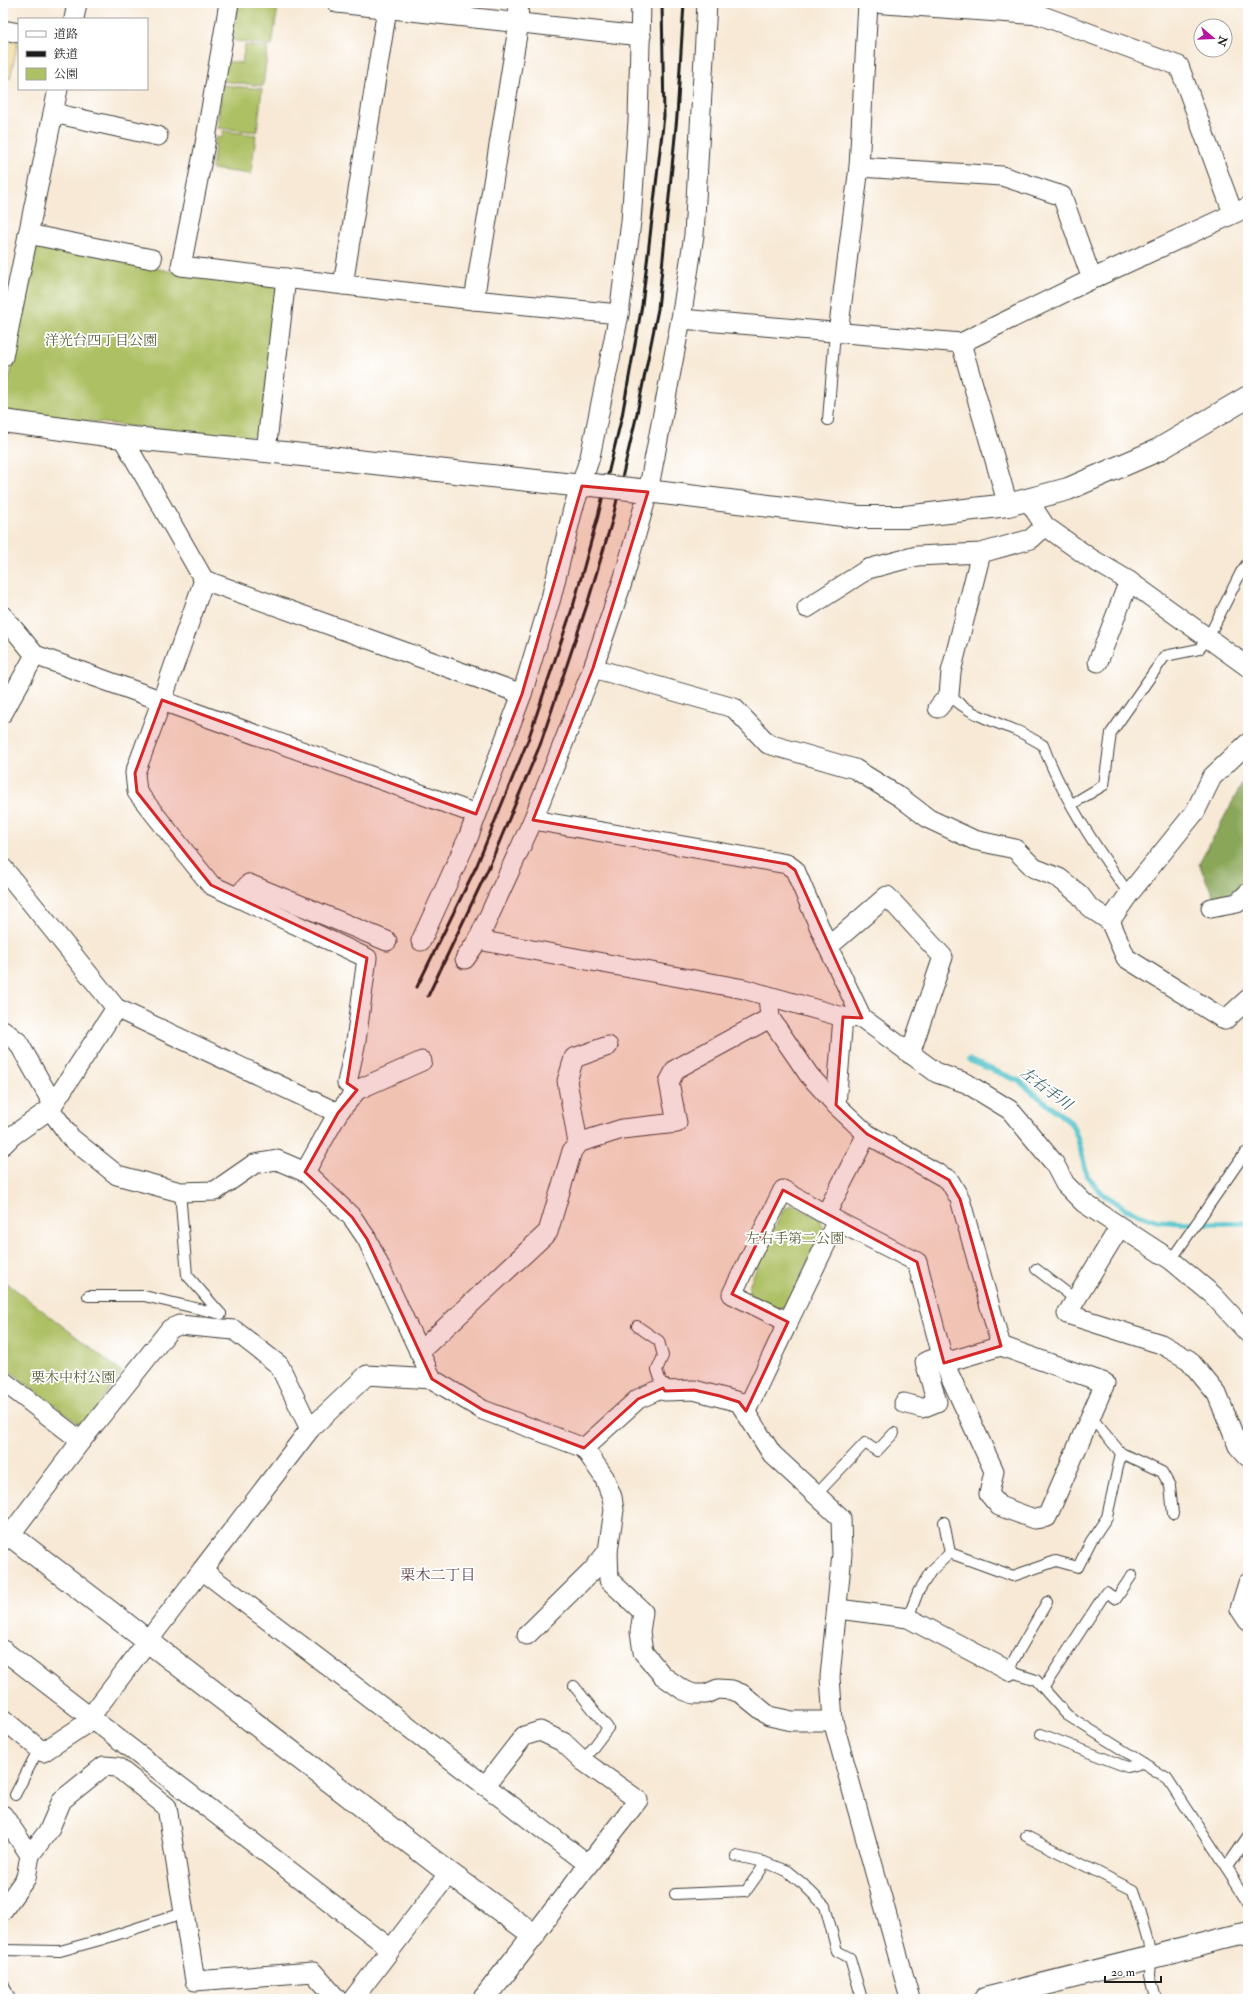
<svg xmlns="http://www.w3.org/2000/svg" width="1251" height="2002" viewBox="0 0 1251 2002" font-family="'IM FELL Double Pica','Noto Serif JP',serif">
<rect width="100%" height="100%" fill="#fff"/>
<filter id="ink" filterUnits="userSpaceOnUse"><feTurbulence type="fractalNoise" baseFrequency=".025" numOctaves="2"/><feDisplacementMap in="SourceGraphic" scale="8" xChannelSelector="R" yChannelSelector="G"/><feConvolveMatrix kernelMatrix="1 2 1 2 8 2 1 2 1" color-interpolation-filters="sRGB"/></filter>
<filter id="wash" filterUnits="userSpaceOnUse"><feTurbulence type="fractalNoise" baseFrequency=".012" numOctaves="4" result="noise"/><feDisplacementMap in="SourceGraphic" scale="16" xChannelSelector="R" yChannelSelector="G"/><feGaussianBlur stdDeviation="0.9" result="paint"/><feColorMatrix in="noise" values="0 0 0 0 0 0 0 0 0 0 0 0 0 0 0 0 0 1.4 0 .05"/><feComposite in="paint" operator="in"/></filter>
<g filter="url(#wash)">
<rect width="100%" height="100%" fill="#f7e9d5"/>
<g fill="#adc063" stroke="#646e40">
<path d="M 238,3 L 259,3 L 278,6 L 272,46 L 230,40 Z"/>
<path d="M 245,45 L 268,48 L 263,86 L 221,81 L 224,61 L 242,63 Z"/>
<path d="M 222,85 L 262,89 L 257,132 L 217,128 Z"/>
<path d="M 223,131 L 256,135 L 251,174 L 212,169 L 216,137 L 222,138 Z"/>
<path d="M 37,242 L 191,276 L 277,283 L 263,413 L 258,432 L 246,440 L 3,411 Z"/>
<path d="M 792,1205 L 820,1219 L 824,1229 L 786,1307 L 776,1308 L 749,1294 L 749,1285 L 783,1210 Z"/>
<path d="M 3,1280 L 122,1372 L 84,1425 L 78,1423 L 3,1366 Z"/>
</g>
<path fill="#8aa659" stroke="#53613a" d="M 1243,782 L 1248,782 L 1248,885 L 1215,900 L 1199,864 Z"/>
<path fill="#eeda9e" stroke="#857b5d" d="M 3,38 L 18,42 L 10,78 L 3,77 Z"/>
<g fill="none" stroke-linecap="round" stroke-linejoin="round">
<path stroke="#58c5cc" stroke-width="5.5" d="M 969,1060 L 1019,1081 L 1071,1123 L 1078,1139 L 1087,1176 L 1103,1194 L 1126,1209 L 1157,1221 L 1182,1223 L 1248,1223"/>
</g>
</g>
<g filter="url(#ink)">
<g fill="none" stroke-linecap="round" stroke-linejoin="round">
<defs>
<g id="service">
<path d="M 828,420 L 835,332"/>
<path d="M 949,695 C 971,715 988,719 1015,730 C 1025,734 1034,740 1043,745 C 1063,799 1096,847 1129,894"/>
<path d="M 1072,804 L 1104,785 L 1111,733 L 1165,656 L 1199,649 L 1208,638 L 1241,572 L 1248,562"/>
<path d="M 180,1192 L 187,1275 L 221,1314"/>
<path d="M 1171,1260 L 1245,1153 L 1248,1154"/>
<path d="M 1036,1269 L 1075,1299"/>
<path d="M 88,1296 L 144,1296 L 221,1314"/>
<path d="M 637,1326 L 659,1341 L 663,1356 L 657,1370 L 663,1388"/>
<path d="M 1091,1417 L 1121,1453 L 1162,1472 L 1170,1486 L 1173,1514"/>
<path d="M 816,1495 L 865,1443 L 877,1451 L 894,1433"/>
<path d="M 944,1522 L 950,1553"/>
<path d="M 908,1618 L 918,1592 L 931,1571 L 950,1553 L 1013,1576 L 1056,1561 L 1078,1567 L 1091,1541 L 1107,1517 L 1121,1453"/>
<path d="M 1008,1670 L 1047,1602"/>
<path d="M 1009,1671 L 1036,1680 L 1067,1715 L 1167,1778 L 1248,1902"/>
<path d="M 574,1686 L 608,1728 L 583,1761"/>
<path d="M 1044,1687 L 1106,1592 L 1116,1599 L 1132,1575"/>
<path d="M 1041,1734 L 1127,1767 L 1143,1763"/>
<path d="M 15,1795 L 35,1756 L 43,1752"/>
<path d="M 1026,1836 L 1133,1890 L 1148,1942 L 1151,1958 L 1150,1976 L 1156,1999"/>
<path d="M 736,1856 L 764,1862 L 787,1871 L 803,1884 L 825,1906 L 837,1951 L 850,1958 L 862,1999"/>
<path d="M 1226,1868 L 1248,1836"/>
<path d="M 675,1894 L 746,1891 L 761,1870 L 764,1862"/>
<path d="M 3,1950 L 60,1951 L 100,1940 L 183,1913"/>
<path d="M 3,1983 L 10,1999"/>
</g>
<g id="minor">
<path d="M 229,3 L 205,144 L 181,266 L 474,300 L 619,314"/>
<path d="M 337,3 L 641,36"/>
<path d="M 707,3 L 694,235 L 681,319 L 648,492 L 624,577 L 593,668 L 533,820 L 478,940 L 744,989 L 843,1017 L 862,1018"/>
<path d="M 871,3 L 1040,15 L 1179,66 L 1233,213"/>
<path d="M 74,19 L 77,3"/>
<path d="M 3,30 L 19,33"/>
<path d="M 53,113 L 158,136"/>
<path d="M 859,167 L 1002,176 L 1062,196 L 1092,279"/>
<path d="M 28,234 L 152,259"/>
<path d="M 343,285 L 387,9"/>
<path d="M 474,300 L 519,22 L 518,3"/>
<path d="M 681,319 L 961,343"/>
<path d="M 838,333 L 859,167 L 868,3"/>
<path d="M 3,357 L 58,89"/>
<path d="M 122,437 L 204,580 L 522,694"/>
<path d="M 266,451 L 286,278"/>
<path d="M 1028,500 L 1045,526 L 1090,558 L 1129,581 L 1248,667"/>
<path d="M 1008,505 L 961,343 L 1092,279 L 1248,207"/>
<path d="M 204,580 L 162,700 L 135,773 L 137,792 L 211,885 L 367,958 L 356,1041 L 347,1083 L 357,1090 L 338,1113 L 305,1172"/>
<path d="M 807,608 L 868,569 L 917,556 L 981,553 L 1031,539 L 1045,526"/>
<path d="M 3,616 L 35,655 L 476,814"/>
<path d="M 1098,662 L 1129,581"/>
<path d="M 593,668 L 734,708 L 768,744 L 855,769 L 900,797 L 929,819 L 974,840 L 1015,849 L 1034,868 L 1059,878 L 1080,895 L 1089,907 L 1110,921"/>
<path d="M 938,708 L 949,695 L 951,672 L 981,553"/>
<path d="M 3,713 L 35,655"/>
<path d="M 1248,743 L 1212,777 L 1195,812 L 1129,894 L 1110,921 L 1126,958 L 1225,1020 L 1248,999"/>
<path d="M 533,820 L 787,864 L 795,870 L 828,947 L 862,1018 L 937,1073 L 966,1083 L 1010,1110 L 1054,1163 L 1065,1184 L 1084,1203 L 1171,1260 L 1213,1295 L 1248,1333"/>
<path d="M 3,868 L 116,1008 L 338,1113"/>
<path d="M 237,897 L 249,884 L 387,941"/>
<path d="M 1211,908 L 1237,903 L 1248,893"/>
<path d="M 421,941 L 468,838 L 522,694 L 551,598 L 573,509 L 590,457 L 619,314 L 631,222 L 638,121 L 641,3"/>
<path d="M 828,947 L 887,896 L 943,957 L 910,1054"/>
<path d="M 465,959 L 478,940"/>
<path d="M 3,1030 L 18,1042 L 53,1104"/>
<path d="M 357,1090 L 422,1061"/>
<path d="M 836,1105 L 843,1017"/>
<path d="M 50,1109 L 71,1138 L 117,1175 L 180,1192 L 215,1191 L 254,1164 L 277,1160 L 305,1172 L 352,1217 L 367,1239 L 432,1379"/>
<path d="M 578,1143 L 567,1081 L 574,1058 L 608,1046"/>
<path d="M 3,1145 L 12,1136 L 50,1109 L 116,1008"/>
<path d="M 826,1214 L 867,1134"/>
<path d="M 1119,1228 L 1067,1314 L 1161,1344 L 1189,1360 L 1217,1394 L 1238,1446 L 1248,1457"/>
<path d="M 788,1322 L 837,1221"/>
<path d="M 419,1352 L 548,1232 L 572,1151 L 578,1143 L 622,1129 L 677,1123 L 669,1082 L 676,1069 L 770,1018"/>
<path d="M 944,1363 L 1001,1346"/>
<path d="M 3,1381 L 81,1441"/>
<path d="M 904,1403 L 922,1408 L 937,1402 L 925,1362 L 942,1356"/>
<path d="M 746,1411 L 788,1322 L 732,1294 L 783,1190 L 837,1221 L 917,1262 L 944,1363 L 994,1471 L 989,1494 L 999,1506 L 1034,1519 L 1047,1517 L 1105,1383 L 1001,1346 L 960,1199 L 949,1180 L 867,1134 L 836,1105 L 809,1075 L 770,1018 L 768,996"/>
<path d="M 3,1541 L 10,1535 L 81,1441 L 170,1329 L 179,1325 L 234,1330 L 279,1365 L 310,1429"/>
<path d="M 608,1551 L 609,1580 L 643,1612 L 640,1632 L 643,1652 L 663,1676 L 683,1690 L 694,1694 L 706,1694 L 718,1689 L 732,1690 L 742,1694 L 769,1716 L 792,1721 L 833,1721"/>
<path d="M 1248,1583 L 1240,1609 L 1248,1621"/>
<path d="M 838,1609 L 908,1618 L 1009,1671"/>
<path d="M 527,1635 L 592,1571 L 608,1551 L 614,1510 L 612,1497 L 604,1477 L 584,1448"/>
<path d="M 3,1650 L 391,1949"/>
<path d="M 3,1719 L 43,1752 L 84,1725 L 202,1570"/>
<path d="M 485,1786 L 524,1736 L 540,1731 L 563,1742 L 583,1761 L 638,1800 L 534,1935"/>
<path d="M 3,1815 L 30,1855"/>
<path d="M 588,1864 L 202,1570 L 310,1429 L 367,1375 L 432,1379 L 483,1410 L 584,1448 L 638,1399 L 663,1388 L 665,1391 L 694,1390 L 739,1402 L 772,1454 L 841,1518 L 842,1554 L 830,1677 L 833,1721 L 910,1999"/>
<path d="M 3,1910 L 26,1878 L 30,1855 L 49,1830 L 62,1800 L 104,1766 L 117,1767 L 167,1807 L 195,1981 L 313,1972 L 337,1999"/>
<path d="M 353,1999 L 449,1873"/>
</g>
<g id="tertiary">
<path d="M 3,421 L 122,437 L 266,451 L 582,486 L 592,485"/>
<path d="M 639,490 L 859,517 L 905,517 L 1008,505 L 1068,489 L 1158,450 L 1248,397"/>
<path d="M 10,1535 L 449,1873 L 534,1935 L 484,1999"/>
</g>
<path id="primary" d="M 985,1999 L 1248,1933"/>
</defs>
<use href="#service" stroke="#3d3b38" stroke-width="12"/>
<use href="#minor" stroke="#3d3b38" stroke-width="21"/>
<use href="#tertiary" stroke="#3d3b38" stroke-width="24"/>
<use href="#primary" stroke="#3d3b38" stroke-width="24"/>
<use href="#service" stroke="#fff" stroke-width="10"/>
<use href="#minor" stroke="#fff" stroke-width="19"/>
<use href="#tertiary" stroke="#fff" stroke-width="22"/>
<use href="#primary" stroke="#fff" stroke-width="22"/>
<g stroke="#1c1c1c" stroke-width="3">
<path d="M 417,987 L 477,865 L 528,740 L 574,603 L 598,516 L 622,416 L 642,305 L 664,116 L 662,3"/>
<path d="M 428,996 L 488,869 L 540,745 L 587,605 L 612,521 L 636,418 L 658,309 L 677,116 L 684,3"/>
</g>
<defs>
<path id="tertiary-bridge" d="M 592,485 L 639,490"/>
</defs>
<use href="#tertiary-bridge" stroke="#3d3b38" stroke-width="24" stroke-linecap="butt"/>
<use href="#tertiary-bridge" stroke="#fff" stroke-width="22"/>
</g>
</g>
<path fill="#d62828" fill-opacity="0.2" stroke="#d62828" stroke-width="3" stroke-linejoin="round" d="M 582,486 L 648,492 L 593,668 L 533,820 L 787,864 L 795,870 L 862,1018 L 843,1017 L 836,1105 L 867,1134 L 949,1180 L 960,1199 L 1001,1346 L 944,1363 L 917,1262 L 783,1190 L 732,1294 L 788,1322 L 746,1411 L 739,1402 L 720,1396 L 694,1390 L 665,1391 L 663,1388 L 638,1399 L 584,1448 L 483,1410 L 432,1379 L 367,1239 L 352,1217 L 305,1172 L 338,1113 L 357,1090 L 347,1083 L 367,958 L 211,885 L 137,792 L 135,773 L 162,700 L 476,814 L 522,694 Z"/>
<g text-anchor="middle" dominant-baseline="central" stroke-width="3.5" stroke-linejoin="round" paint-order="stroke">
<g font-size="14" fill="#565e38" stroke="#fff">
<text x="101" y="340">洋光台四丁目公園</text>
<text x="795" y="1238">左右手第二公園</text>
<text x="73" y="1377">栗木中村公園</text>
</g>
<g font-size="15" font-style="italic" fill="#346062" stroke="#fff">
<text transform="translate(1046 1089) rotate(37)">左右手川</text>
</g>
<g font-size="15" fill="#5e454d" stroke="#fff">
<text x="438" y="1575">栗木二丁目</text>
</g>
</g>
<rect width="1251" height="2002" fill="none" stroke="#fff" stroke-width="16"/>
<rect x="18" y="18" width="130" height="72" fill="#ffffff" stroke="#a4a4a4"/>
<rect x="26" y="31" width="20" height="6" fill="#ffffff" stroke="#a4a4a4"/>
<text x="54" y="38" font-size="12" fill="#1c1c1c">道路</text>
<rect x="26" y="51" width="20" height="6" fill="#1c1c1c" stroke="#a4a4a4"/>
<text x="54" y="58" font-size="12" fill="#1c1c1c">鉄道</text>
<rect x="26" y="68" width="20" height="12" fill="#adc063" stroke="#a4a4a4"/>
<text x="54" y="78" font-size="12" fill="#1c1c1c">公園</text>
<g transform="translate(1213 38) rotate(109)"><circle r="19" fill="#ffffff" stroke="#a4a4a4"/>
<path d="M0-3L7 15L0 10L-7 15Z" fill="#b5179e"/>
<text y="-6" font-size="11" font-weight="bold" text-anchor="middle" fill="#1c1c1c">N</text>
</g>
<path d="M1105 1976v6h56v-6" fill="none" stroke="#1c1c1c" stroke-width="2"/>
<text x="1111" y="1976" font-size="12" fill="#1c1c1c" stroke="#ffffff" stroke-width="3" paint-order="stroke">20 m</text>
</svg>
